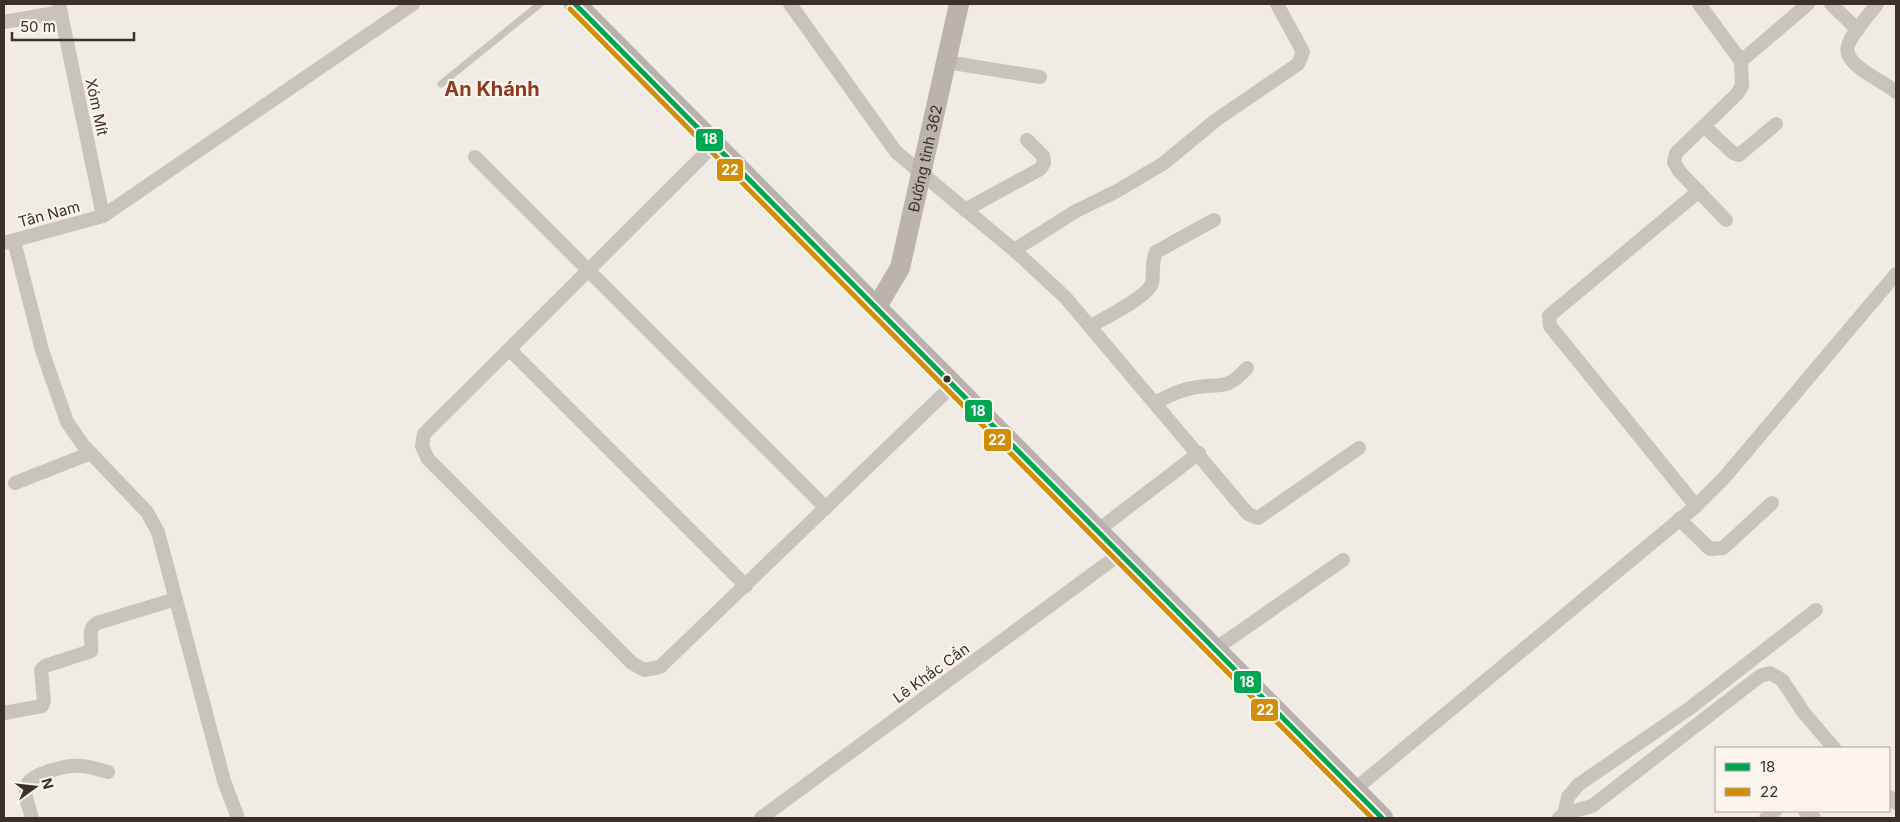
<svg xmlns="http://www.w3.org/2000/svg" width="1900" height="822" viewBox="0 0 1900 822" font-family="Inter,sans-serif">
<rect width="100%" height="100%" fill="#f0ebe5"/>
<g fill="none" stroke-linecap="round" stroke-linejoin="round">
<path stroke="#c9c3be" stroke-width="7" d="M 441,84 L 540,4"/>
<g stroke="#c9c3be" stroke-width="14">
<path d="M 59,4 L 103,216"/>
<path d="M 790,4 L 896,152 L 1014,250 L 1065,297 L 1248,514 L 1258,518 L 1359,448"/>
<path d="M 1699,4 L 1741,61"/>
<path d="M 1831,4 L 1858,30"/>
<path d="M 1877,4 C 1870,14 1850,35 1848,46 C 1842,65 1884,81 1896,92"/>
<path d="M 4,22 L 61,12"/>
<path d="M 946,62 L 1040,77"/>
<path d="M 1704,126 L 1733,153 L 1739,155 L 1776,124"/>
<path d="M 714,145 L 424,434 L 422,446 L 428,459 L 632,663 L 644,670 L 660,667 L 953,385"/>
<path d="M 475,157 L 826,508"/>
<path d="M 965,210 L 1040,169 L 1044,163 L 1043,156 L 1027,140"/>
<path d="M 1726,220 L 1679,171 L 1674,162 L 1676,153 L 1737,94 L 1742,86 L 1741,61 L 1808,4"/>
<path d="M 14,241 L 42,350 L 67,422 L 83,445 L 147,512 L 158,532 L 224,781 L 238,818"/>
<path d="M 4,243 L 103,216 L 413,4"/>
<path d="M 1014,250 L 1076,211 L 1117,191 L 1164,163 L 1216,120 L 1298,64 L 1303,52 L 1277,4"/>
<path d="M 1091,326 C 1104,318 1148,297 1152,283 C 1154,272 1151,263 1156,252 L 1214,220"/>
<path d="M 510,350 L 746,586"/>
<path d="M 1156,402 C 1167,397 1179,390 1192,388 C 1219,382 1225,393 1247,368"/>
<path d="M 15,483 L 91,453"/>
<path d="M 1696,506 L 1550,326 L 1549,316 L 1699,191"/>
<path d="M 1679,519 L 1710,549 L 1723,548 L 1772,503"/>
<path d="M 1097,531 L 1199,453"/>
<path d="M 1215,649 L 1343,560"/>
<path d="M 4,713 L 42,706 L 44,701 L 41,670 L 45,666 L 91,651 C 93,639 86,631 97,623 L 176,599"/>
<path d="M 1354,790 L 1696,506 L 1724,478 L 1896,274"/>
<path d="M 1889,797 L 1896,803"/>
<path d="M 1805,811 L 1814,818"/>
<path d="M 1564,814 L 1592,806 L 1760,676 L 1770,673 L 1782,680 L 1804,713 L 1834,748"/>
<path d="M 32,818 C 30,809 24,798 26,788 C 28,773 68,765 81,766 C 90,766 99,770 108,772"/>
<path d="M 761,818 L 1120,554"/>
<path d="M 1559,818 L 1564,814 L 1568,797 L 1578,785 L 1690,708 L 1816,610"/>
<path d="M 1766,818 L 1775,811"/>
</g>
<path stroke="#bab3ae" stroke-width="20" id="s1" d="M 876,308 L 900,268 L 959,4"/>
<path stroke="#b8b1ad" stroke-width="22" d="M 575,4 L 1382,818"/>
<defs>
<path id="bus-1" d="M 575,4 L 1382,818"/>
<path id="bus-2" d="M 570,9 L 1372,818"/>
</defs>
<use href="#bus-1" stroke="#fbf5ee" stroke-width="9"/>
<use href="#bus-2" stroke="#fbf5ee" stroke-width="9"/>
<use href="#bus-1" stroke="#00a651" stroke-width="5"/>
<use href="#bus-2" stroke="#d18e09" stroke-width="5"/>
</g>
<circle fill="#3b302b" stroke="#fbf5ee" stroke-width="2" cx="947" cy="379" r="4.5"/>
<g text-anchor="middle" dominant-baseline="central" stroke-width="4" stroke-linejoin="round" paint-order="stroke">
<g font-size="15" fill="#3b302b" stroke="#fbf5ee">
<text transform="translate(97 107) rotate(78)">Xóm Mít</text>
<text stroke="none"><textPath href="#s1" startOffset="159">Đường tỉnh 362</textPath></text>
<text transform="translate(49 214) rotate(-15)">Tân Nam</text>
<text transform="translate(931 673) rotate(-36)">Lê Khắc Cẩn</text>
</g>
<g font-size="20" font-weight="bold" fill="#8c3b22" stroke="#fbf5ee">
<text x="492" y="89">An Khánh</text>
</g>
</g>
<g stroke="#fbf5ee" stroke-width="2">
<rect x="695" y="128" width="29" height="24" rx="5" fill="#00a651"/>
<rect x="716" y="158" width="28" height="24" rx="5" fill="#d18e09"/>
<rect x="964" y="399" width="29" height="24" rx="5" fill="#00a651"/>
<rect x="983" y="428" width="29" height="24" rx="5" fill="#d18e09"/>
<rect x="1233" y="670" width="29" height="24" rx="5" fill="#00a651"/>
<rect x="1250" y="698" width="29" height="24" rx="5" fill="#d18e09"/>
</g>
<g font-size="14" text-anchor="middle" font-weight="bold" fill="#fff">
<text x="710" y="144">18</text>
<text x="730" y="175">22</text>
<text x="978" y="416">18</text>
<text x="997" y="445">22</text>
<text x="1247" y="687">18</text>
<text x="1265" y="715">22</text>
</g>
<rect width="1900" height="822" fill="none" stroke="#3b302b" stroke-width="10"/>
<rect x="1715" y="747" width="175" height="65" fill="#fbf5ee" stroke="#aea6a0"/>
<rect x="1725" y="763" width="25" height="8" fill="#00a651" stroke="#aea6a0"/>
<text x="1760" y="772" font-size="15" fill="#3b302b">18</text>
<rect x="1725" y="788" width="25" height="8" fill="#d18e09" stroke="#aea6a0"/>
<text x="1760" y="797" font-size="15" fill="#3b302b">22</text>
<g transform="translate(35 787) rotate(75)" stroke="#fbf5ee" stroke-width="4" paint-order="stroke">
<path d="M0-4L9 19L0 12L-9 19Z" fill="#3b302b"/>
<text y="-8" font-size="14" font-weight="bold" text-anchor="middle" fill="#3b302b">N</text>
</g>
<path d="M12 32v8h122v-8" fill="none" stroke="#3b302b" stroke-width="2.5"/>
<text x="20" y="32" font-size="15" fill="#3b302b" stroke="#fbf5ee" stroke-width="4" paint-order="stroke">50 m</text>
</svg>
